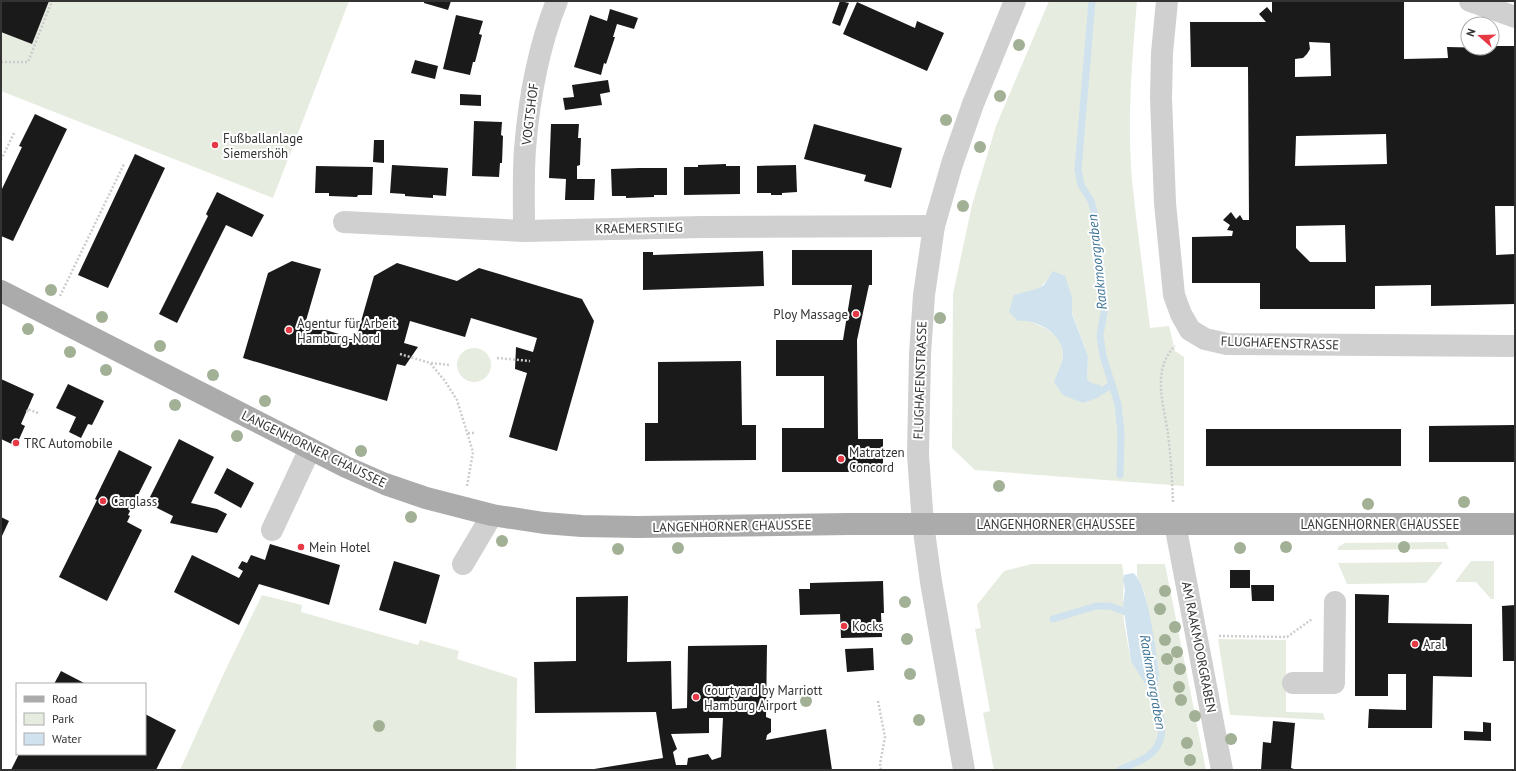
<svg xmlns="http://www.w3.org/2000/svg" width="1516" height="771" viewBox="0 0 1516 771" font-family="'PT Sans',sans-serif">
<rect width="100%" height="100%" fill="#fff"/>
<g fill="#e6ecdf" fill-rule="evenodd">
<path d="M 1,1 L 349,1 L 273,198 L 1,91 Z"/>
<path d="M 1049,1 L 1137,1 C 1132,60 1127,120 1132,180 C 1137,229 1144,278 1150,328 L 1169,326 L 1175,351 L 1184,357 L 1184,486 L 975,470 L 952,448 L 953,294 L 972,205 L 996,126 ZM 1048,278 L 1072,297 L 1072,313 L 1088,356 L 1087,379 L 1091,383 L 1060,367 C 1061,363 1063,358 1063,354 C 1065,335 1041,326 1027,320 L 1014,295 C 1027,292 1041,291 1048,278 Z"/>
<circle cx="474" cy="365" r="17"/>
<path d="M 1446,542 L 1449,549 L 1338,550 L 1338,547 L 1345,543 Z"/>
<path d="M 1471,561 L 1494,561 L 1494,599 L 1491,599 L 1476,582 L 1455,582 Z"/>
<path d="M 1443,562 L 1426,583 L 1347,584 L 1338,563 Z"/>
<path d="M 1032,564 L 1122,564 C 1125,578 1123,591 1123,605 C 1123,623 1128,643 1131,661 L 1158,685 L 1159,672 L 1145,594 L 1137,575 L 1137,564 L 1165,564 L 1206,770 L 994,770 L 983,713 L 990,711 L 975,629 L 981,628 L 977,605 L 1004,571 Z"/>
<path d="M 262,595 L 302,605 L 301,612 L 418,645 L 420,640 L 459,651 L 457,659 L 517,678 L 516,770 L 180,770 L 225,671 Z"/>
<path d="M 1218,639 L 1286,640 L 1286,712 L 1323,713 L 1325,720 L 1230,715 Z"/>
</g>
<g fill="#cfe2ee">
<path d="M 1053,271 L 1065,276 L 1072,297 L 1072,314 L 1088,356 L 1087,379 L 1091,383 L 1100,385 L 1102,391 L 1100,397 L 1083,403 L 1063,395 L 1054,382 C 1057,373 1064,361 1063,352 C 1061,333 1036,319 1018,321 L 1009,312 L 1014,295 L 1036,289 L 1044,285 Z"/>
<path d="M 1133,573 C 1148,582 1156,653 1159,672 L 1158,685 L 1155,693 L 1149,690 L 1131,661 L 1123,604 L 1125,590 L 1123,579 L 1124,575 Z"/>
</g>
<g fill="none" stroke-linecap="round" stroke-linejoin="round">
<g stroke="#cfe2ee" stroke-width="7">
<path d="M 1092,1 L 1078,169 L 1081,185 L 1091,201 L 1095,215 L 1105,307 L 1100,335 L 1103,356 L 1118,404 L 1121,433 L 1120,475"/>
<path d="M 1102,391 L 1112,384"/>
<path d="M 1053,619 L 1096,606 L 1110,606 L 1131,614"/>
<path d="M 1120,770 C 1129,765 1140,762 1148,756 C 1173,738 1157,708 1153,684"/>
</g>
</g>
<g fill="#1a1a1a" fill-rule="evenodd">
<path d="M 1,1 L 49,1 L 32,44 L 1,32 Z"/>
<path d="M 424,1 L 451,1 L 448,10 L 424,3 Z"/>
<path d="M 840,1 L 849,3 L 840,26 L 832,23 Z"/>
<path d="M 1272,1 L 1404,1 L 1404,59 L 1448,58 L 1447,47 L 1492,48 L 1492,46 L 1515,46 L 1515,206 L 1495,206 L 1496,255 L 1515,254 L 1515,304 L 1431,306 L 1431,285 L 1375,286 L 1375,309 L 1260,309 L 1260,283 L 1192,283 L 1192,237 L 1232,236 L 1233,231 L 1227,230 L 1230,225 L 1223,220 L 1231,212 L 1236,219 L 1240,215 L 1243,220 L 1249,220 L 1248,67 L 1191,67 L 1190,22 L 1266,22 L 1259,14 L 1267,7 L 1272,13 ZM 1309,42 L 1330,43 L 1331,76 L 1295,77 L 1295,59 L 1303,58 L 1307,54 L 1310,49 ZM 1386,134 L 1387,164 L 1295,166 L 1296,136 ZM 1345,225 L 1346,262 L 1310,262 L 1296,248 L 1296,226 Z"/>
<path d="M 857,2 L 915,28 L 917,21 L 944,33 L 927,71 L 843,34 Z"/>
<path d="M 610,9 L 638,18 L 634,29 L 617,24 L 613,37 L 615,37 L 606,64 L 604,63 L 601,75 L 574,67 L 590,15 L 607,21 Z"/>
<path d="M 456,15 L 483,21 L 479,34 L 482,35 L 475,62 L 473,62 L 470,75 L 443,69 Z"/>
<path d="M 415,60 L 438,66 L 435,79 L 411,73 Z"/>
<path d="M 608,80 L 610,92 L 600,94 L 602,105 L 565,110 L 563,98 L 574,97 L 572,85 Z"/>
<path d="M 460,94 L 481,95 L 481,106 L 460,105 Z"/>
<path d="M 35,114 L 67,129 L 13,241 L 1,236 L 1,191 L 22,147 L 19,146 Z"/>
<path d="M 474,121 L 502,122 L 501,135 L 503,136 L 502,163 L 500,163 L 499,177 L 472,176 Z"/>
<path d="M 551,124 L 579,124 L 578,138 L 581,138 L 580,165 L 577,166 L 577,179 L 595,179 L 594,200 L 565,200 L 566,179 L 549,178 Z"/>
<path d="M 814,124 L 902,148 L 891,188 L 864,181 L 866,175 L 804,159 Z"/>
<path d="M 374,140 L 384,140 L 384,163 L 373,162 Z"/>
<path d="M 135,154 L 165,168 L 108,288 L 78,275 Z"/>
<path d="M 726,164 L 726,166 L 740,166 L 740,194 L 684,195 L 684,167 L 698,167 L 698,165 Z"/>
<path d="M 392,165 L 448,168 L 446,196 L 433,195 L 433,198 L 418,197 L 405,196 L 405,194 L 390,193 Z"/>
<path d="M 796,165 L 797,192 L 782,193 L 782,195 L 771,195 L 771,193 L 757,193 L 757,166 Z"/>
<path d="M 316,166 L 373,167 L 372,195 L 358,195 L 357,197 L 329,196 L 329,193 L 315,193 Z"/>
<path d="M 639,168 L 667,168 L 667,195 L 654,195 L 654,197 L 626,198 L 626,196 L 612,196 L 611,169 Z"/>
<path d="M 217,192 L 264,215 L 252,237 L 226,225 L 177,323 L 159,314 L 208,216 L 206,214 Z"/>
<path d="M 792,250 L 872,250 L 872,285 L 869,285 L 857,340 L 858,439 L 883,439 L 883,472 L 782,472 L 782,428 L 824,428 L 824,376 L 776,376 L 776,340 L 843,340 L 852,285 L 792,285 Z"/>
<path d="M 763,251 L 764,286 L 643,290 L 643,252 L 653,252 L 653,255 Z"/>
<path d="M 292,261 L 321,269 L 305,324 L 356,339 L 374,276 L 397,263 L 457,281 L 479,268 L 582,299 L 594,321 L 557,451 L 509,437 L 527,373 L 515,369 L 516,347 L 533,352 L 537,338 L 471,318 L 465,337 L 410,321 L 404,343 L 418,347 L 405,366 L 397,364 L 387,401 L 243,358 L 268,273 Z"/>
<path d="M 741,361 L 742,425 L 756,425 L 756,460 L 645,461 L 645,423 L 658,423 L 658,362 Z"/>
<path d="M 1,379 L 34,394 L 21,424 L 25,426 L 16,446 L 1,439 Z"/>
<path d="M 68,384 L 104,401 L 92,425 L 88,424 L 81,438 L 69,432 L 76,417 L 56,408 Z"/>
<path d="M 1515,425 L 1515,462 L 1429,462 L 1429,426 Z"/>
<rect x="1206" y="429" width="195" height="37"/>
<path d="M 179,439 L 214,457 L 191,503 L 217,509 L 227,514 L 217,533 L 170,523 L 173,516 L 147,503 Z"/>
<path d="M 119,450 L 152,467 L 128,515 L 130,516 L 127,522 L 142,530 L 107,601 L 59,577 L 97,500 L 95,499 Z"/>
<path d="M 227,468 L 254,483 L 241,508 L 214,493 Z"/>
<path d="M 1,517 L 9,521 L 1,538 Z"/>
<path d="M 270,544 L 340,565 L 329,605 L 259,584 L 239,625 L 174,592 L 192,555 L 239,578 L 243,571 L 238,568 L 242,561 L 247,563 L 251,555 L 265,560 Z"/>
<path d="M 394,561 L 440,575 L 426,624 L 379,610 Z"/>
<rect x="1230" y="570" width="20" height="18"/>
<path d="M 883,581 L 884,613 L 881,613 L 882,637 L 841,638 L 840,614 L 800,615 L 799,589 L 810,589 L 810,583 Z"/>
<path d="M 1251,585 L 1274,585 L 1274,601 L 1252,601 Z"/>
<path d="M 1355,594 L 1389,595 L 1388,623 L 1472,624 L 1472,677 L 1433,676 L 1432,728 L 1368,728 L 1369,709 L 1406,710 L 1406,674 L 1388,674 L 1388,696 L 1355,696 Z"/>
<path d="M 628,596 L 627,662 L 671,661 L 672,709 L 687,708 L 688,646 L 767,645 L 766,717 L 771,719 L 771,732 L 767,735 L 766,740 L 826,729 L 832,770 L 588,770 L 663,758 L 656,712 L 535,713 L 534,662 L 576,661 L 576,597 ZM 709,718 L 723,718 L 721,757 L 712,760 L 708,754 L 688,758 L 687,765 L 676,765 L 673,752 L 677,749 L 671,734 L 709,733 Z"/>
<path d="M 1515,605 L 1515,661 L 1503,661 L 1502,606 Z"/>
<path d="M 873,648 L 874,670 L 847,672 L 845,649 Z"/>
<path d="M 61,671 L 86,684 L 54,684 Z"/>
<path d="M 145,714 L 176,730 L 156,770 L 11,770 L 19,754 L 145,754 Z"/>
<path d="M 1273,721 L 1295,723 L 1291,768 L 1297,770 L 1261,770 L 1263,742 L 1271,743 Z"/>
<path d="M 1483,722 L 1491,723 L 1491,741 L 1464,740 L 1464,731 L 1483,732 Z"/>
</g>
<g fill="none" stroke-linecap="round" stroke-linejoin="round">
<g stroke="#cdcdcd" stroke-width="2.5" stroke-dasharray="2 2" stroke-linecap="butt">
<path d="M 1,62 L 28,62 L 52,1"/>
<path d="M 1,160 L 14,133"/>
<path d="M 60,296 L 124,164"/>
<path d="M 400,354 L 430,363 L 445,381 L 457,400 L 473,452 L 467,486"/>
<path d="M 497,358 L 530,361"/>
<path d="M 431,363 L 450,365"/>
<path d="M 27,412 L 28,409 L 38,413"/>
<path d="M 468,433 L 475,433"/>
<path d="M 1173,502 C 1172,480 1171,457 1168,434 C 1164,405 1151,370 1175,346"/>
<path d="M 1219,636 L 1287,637 L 1312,619"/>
<path d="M 878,701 L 885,737 L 880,764 L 881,770"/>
</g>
<g stroke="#d0d0d0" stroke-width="22">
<path d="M 1167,1 L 1162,53 L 1161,98 L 1165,203 L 1174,295 L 1181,314 L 1190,330 L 1205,339 L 1227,344 L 1515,346"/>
<path d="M 1470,1 L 1515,17"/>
<path d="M 344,222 L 524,231 L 703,227 L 934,226"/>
<path d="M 524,231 C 524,204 523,176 525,149 C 529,99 538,48 557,1"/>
<path d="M 1175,524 L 1222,770"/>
<path d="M 272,530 L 310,449"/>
<path d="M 463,564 L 492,515"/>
<path d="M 1293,683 L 1334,683 L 1335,602"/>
<path d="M 964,770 L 931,582 L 923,524 L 918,455 L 920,354 L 924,295 L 934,226 L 952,164 L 973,104 L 1015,1"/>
</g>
<path stroke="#ababab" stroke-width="22" d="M 1,291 L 346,467 L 385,484 L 426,498 L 492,515 L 544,523 L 582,526 L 638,527 L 850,524 L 1515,524"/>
</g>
<g fill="#a2b095">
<circle cx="1019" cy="45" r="6"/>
<circle cx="1000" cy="96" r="6"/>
<circle cx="946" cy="120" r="6"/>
<circle cx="980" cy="147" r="6"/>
<circle cx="963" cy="206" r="6"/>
<circle cx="51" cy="290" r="6"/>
<circle cx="102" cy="317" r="6"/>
<circle cx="940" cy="318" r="6"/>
<circle cx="28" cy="329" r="6"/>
<circle cx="160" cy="346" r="6"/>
<circle cx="70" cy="352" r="6"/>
<circle cx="106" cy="370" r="6"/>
<circle cx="213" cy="375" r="6"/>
<circle cx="265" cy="401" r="6"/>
<circle cx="175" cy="405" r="6"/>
<circle cx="237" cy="436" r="6"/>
<circle cx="361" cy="451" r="6"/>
<circle cx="999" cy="486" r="6"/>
<circle cx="1464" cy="502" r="6"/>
<circle cx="1368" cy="504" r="6"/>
<circle cx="411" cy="517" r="6"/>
<circle cx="502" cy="541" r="6"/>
<circle cx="1286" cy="547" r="6"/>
<circle cx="1404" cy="547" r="6"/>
<circle cx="678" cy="548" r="6"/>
<circle cx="1240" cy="548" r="6"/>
<circle cx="618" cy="549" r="6"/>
<circle cx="1165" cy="591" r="6"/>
<circle cx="905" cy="602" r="6"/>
<circle cx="1160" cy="609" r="6"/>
<circle cx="1175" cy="627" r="6"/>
<circle cx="907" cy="639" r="6"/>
<circle cx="1165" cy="640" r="6"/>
<circle cx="1177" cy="652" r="6"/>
<circle cx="1167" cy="659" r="6"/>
<circle cx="1180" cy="669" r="6"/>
<circle cx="910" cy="674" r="6"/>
<circle cx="1179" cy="687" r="6"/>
<circle cx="1181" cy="700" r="6"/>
<circle cx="806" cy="701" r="6"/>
<circle cx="1195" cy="716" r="6"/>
<circle cx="919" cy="720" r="6"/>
<circle cx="379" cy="726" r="6"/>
<circle cx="1231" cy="739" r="6"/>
<circle cx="1187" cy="743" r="6"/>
<circle cx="1190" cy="760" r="6"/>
</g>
<g fill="#e63946" stroke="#fff" stroke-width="1.5">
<circle cx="215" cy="145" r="4"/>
<circle cx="856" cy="314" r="4"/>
<circle cx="289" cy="330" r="4"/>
<circle cx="16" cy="443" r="4"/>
<circle cx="841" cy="459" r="4"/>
<circle cx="103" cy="501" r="4"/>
<circle cx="301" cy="547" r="4"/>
<circle cx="844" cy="626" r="4"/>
<circle cx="1415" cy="644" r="4"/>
<circle cx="696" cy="697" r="4"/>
</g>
<g text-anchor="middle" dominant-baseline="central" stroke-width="4" stroke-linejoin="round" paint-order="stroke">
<g font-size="13" fill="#333" stroke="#fff">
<text transform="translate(530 114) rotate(-83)">VOGTSHOF</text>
<text transform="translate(639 228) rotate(-1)">KRAEMERSTIEG</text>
<text transform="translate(1280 343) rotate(2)">FLUGHAFENSTRASSE</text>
<text transform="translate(920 380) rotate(-88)">FLUGHAFENSTRASSE</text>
<text transform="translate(314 449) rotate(26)">LANGENHORNER CHAUSSEE</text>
<text x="1056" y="524">LANGENHORNER CHAUSSEE</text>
<text x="1380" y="524">LANGENHORNER CHAUSSEE</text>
<text transform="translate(732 526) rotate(-1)">LANGENHORNER CHAUSSEE</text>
<text transform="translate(1199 647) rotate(79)">AM RAAKMOORGRABEN</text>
</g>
<g font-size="13" fill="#333" stroke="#fff" text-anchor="start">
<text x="223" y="138">Fußballanlage<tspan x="223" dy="15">Siemershöh</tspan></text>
<text x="848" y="314" text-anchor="end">Ploy Massage</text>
<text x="297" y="323">Agentur für Arbeit<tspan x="297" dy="15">Hamburg-Nord</tspan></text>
<text x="24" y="443">TRC Automobile</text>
<text x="849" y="452">Matratzen<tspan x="849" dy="15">Concord</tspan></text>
<text x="111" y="501">Carglass</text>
<text x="309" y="547">Mein Hotel</text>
<text x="852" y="626">Kocks</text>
<text x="1423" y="644">Aral</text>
<text x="704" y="690">Courtyard by Marriott<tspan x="704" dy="15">Hamburg Airport</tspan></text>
</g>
<g font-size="14" font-style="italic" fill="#3f7597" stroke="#fff">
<text transform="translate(1097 262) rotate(-96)">Raakmoorgraben</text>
<text transform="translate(1153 682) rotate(80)">Raakmoorgraben</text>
</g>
</g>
<rect width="1516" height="771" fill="none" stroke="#333333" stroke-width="4"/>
<rect x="16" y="683" width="130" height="72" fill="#ffffff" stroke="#adadad"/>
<rect x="24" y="696" width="20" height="6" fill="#ababab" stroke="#adadad"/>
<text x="52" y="703" font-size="12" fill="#333333">Road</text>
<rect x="24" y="713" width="20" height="12" fill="#e6ecdf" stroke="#adadad"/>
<text x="52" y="723" font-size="12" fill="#333333">Park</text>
<rect x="24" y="733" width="20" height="12" fill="#cfe2ee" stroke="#adadad"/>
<text x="52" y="743" font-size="12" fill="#333333">Water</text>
<g transform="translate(1480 36) rotate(290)"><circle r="19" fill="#ffffff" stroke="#adadad"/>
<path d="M0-3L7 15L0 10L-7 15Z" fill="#e63946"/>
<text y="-6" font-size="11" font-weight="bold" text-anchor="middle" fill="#333333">N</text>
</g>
</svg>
